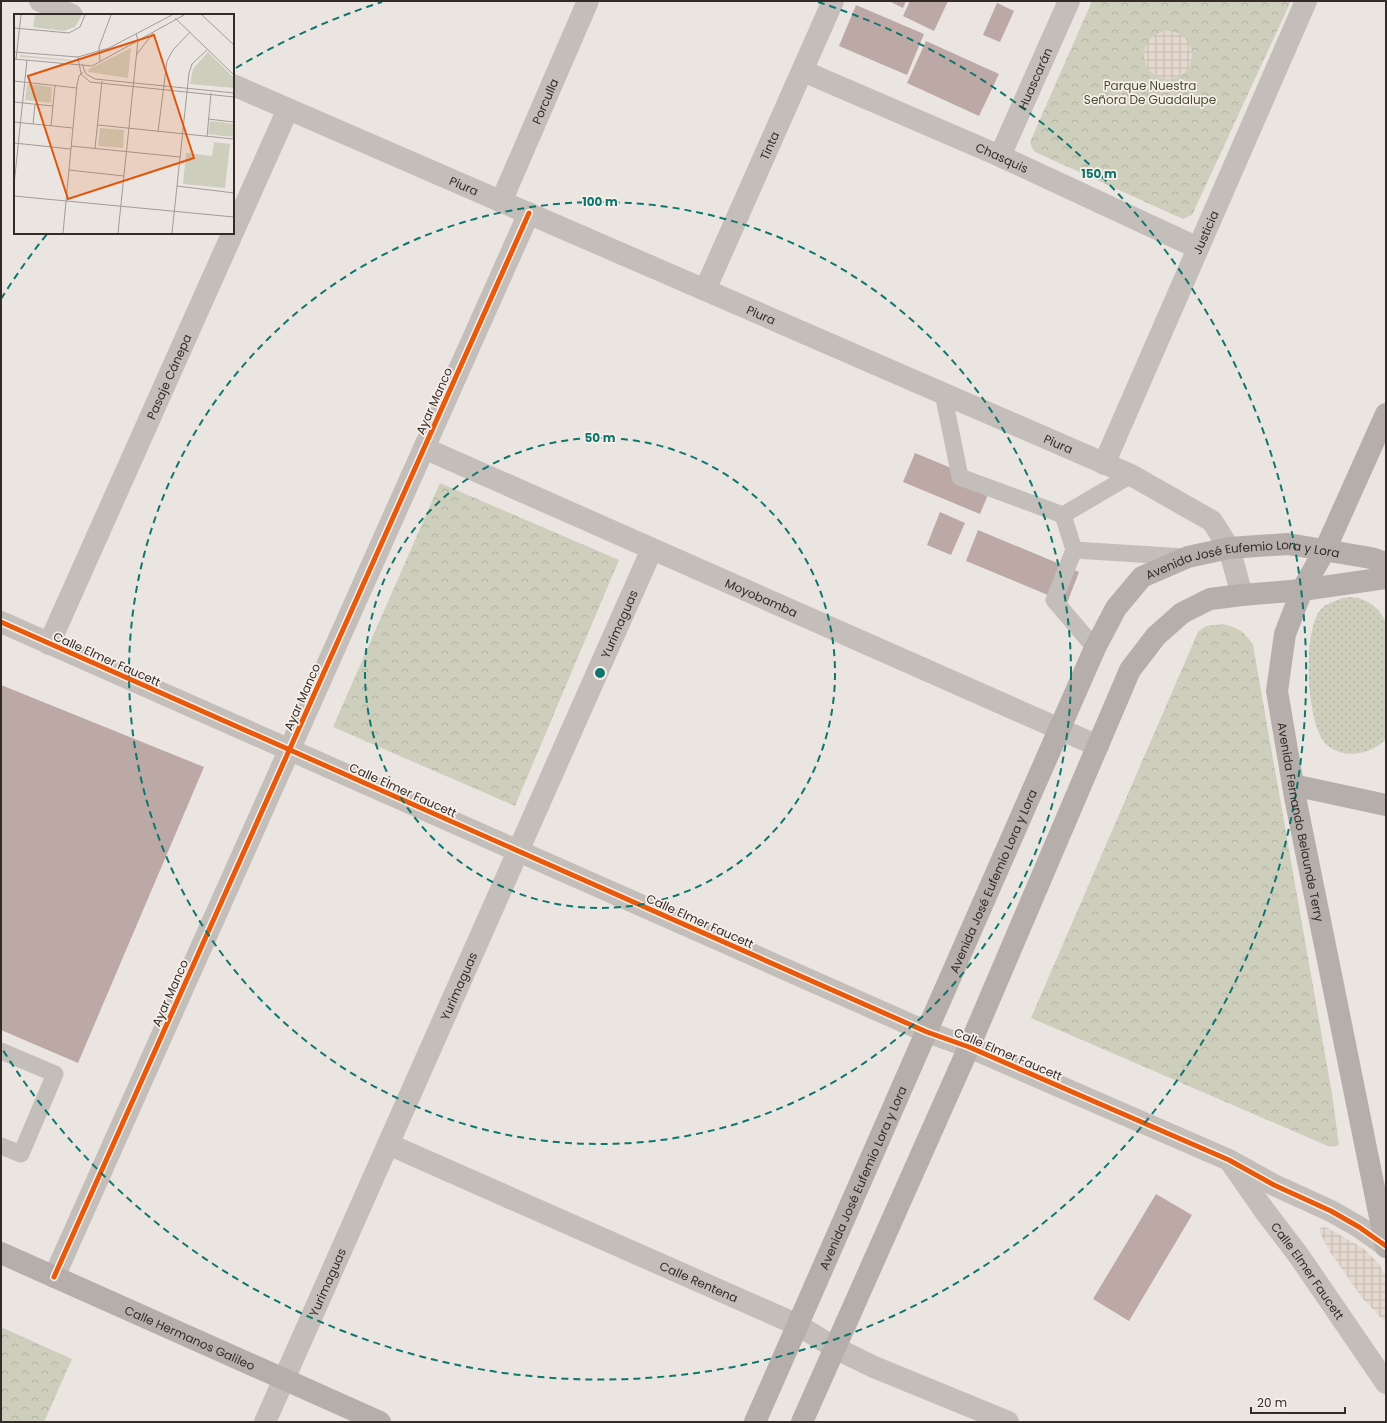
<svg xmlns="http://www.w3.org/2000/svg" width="1387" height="1423" viewBox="0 0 1387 1423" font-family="Poppins,sans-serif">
<defs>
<pattern id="grass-dots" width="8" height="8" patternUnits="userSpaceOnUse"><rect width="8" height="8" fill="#cecebd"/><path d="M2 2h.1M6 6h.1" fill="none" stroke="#b2b1a2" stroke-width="1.8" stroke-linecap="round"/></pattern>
<pattern id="forest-crowns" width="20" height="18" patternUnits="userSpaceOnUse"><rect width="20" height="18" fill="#cecebd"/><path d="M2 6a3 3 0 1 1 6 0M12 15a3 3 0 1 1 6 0" fill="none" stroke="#b2b1a2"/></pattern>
<pattern id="plaza-grid" width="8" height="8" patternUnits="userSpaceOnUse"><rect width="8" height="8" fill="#e4d8cf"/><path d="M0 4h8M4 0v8" fill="none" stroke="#c4bab2"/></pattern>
</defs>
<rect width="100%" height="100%" fill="#ebe5e1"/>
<path fill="url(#grass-dots)" d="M 1343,598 C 1361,594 1380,606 1386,623 L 1386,739 C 1371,755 1343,760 1326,744 C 1306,724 1302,630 1321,609 C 1326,603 1336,601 1343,598 Z"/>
<g fill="url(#forest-crowns)">
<path d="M 1092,1 L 1291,1 L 1192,215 L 1183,219 L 1035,152 L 1032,148 L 1030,142 Z"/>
<path d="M 440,483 L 619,560 L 515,806 L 333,727 Z"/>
<path d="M 1223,624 C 1240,629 1243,630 1253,645 L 1332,1094 L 1339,1145 L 1330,1147 L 1031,1018 L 1198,632 L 1206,626 Z"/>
<path d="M 1,1327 L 72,1359 L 44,1422 L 1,1422 Z"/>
</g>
<g fill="url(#plaza-grid)">
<circle cx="1168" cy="55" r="24"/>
<path d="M 1326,1227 L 1363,1248 L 1379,1264 L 1385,1275 L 1386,1282 L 1386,1323 L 1363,1299 L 1330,1252 L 1320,1233 L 1320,1228 Z"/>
</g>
<g fill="#bca9a5">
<path d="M 889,1 L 906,1 L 903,8 Z"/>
<path d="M 910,1 L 948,1 L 934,31 L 903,16 Z"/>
<path d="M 997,3 L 1014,11 L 1000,42 L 983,35 Z"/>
<path d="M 856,5 L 924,34 L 907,75 L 839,46 Z"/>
<path d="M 926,41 L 999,74 L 979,116 L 907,83 Z"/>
<path d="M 915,453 L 992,485 L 980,514 L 903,482 Z"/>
<path d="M 940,512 L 965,523 L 951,555 L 927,545 Z"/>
<path d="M 978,530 L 1079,572 L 1067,603 L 966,561 Z"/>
<path d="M 1,685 L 204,767 L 78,1063 L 1,1030 Z"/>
<path d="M 1156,1194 L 1192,1215 L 1129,1321 L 1093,1299 Z"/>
</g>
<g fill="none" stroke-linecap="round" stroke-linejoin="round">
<g stroke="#c4beba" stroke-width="17">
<path d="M 943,393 L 960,477 L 1063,515 L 1131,475"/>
<path d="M 1063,515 L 1074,550"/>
<path d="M 1095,648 L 1054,600 L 1074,550 L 1186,557"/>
<path d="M 1,1051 L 55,1074 L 21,1154 L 1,1146"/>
</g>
<g stroke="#c4beba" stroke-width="22">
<path d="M 40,1 L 72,15"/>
<path id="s1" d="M 803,71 L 1000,156 L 1198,248"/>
<path id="s2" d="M 233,85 L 1131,475 L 1212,521 L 1229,548 L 1242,595"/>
<path id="s3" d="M 1000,156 L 1069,1"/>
<path id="s4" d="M 501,202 L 588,1"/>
<path id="s5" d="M 705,290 L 833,1"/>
<path id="s6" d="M 424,448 L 1098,746"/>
<path id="s7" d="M 1104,464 L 1306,1"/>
<path d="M 1,622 L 927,1032 L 969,1047 L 1229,1160 L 1274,1185 L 1331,1211 L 1359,1227 L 1386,1246"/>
<path id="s8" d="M 49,644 L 288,109"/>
<path id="s9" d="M 388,1144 L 798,1325 L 835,1348 L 874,1367 L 1008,1422"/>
<path id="s10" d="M 1232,1164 L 1264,1210 L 1299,1256 L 1386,1383"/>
<path d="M 54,1277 L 529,213"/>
<path id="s11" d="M 265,1422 L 652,549"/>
</g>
<g stroke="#b5aeab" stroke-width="22">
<path id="s12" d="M 1386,414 L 1325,550 L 1302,590 L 1285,634 L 1277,691 L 1295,797 L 1386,1247"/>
<path d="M 1293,785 L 1386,805"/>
<path id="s13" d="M 1,1253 L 380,1422"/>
<path id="s14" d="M 755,1422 L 1095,648 L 1116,608 L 1142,577 L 1188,557 L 1229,548 L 1288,544 L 1371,558 L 1386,563"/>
<path d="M 802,1422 L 969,1047 L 1130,670 L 1156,636 L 1182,613 L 1210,599 L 1242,595 L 1302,590 L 1386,578"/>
</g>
<defs>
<g id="cycleway">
<path d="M 1,622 L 927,1032 L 969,1047 L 1229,1160 L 1274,1185 L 1331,1211 L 1359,1227 L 1386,1246"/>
<path d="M 54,1277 L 529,213"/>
</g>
</defs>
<use href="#cycleway" stroke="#f7efe9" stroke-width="8"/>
<use href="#cycleway" stroke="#e8590c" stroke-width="5"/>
</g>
<g fill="none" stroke="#0f766e" stroke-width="2" stroke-dasharray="7 5">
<circle cx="600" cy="673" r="235"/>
<circle cx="600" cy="673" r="471"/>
<path d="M1 299A706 706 0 0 1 47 234M236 68A706 706 0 0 1 382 2M818 2A706 706 0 1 1 1 1047"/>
</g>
<g text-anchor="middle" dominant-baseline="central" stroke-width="3.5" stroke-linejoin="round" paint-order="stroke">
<g font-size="12" fill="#342b29" stroke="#f7efe9">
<text stroke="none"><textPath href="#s3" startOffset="85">Huascarán</textPath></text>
<text stroke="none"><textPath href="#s4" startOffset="110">Porculla</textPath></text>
<text stroke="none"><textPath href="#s5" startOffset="158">Tinta</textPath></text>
<text stroke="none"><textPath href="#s1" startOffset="217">Chasquis</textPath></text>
<text stroke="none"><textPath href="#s2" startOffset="252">Piura</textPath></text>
<text stroke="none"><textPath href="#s7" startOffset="253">Justicia</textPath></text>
<text stroke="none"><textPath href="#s2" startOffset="576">Piura</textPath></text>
<text stroke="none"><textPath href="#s8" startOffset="293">Pasaje Cánepa</textPath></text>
<text transform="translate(434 401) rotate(-66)">Ayar Manco</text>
<text stroke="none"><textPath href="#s2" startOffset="900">Piura</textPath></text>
<text stroke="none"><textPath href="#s14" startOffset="1035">Avenida José Eufemio Lora y Lora</textPath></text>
<text stroke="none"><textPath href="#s6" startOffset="369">Moyobamba</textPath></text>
<text stroke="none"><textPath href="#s11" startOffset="873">Yurimaguas</textPath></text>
<text transform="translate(107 659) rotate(24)">Calle Elmer Faucett</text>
<text transform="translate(302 697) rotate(-66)">Ayar Manco</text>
<text transform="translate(403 790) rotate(24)">Calle Elmer Faucett</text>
<text stroke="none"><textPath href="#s12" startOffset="433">Avenida Fernando Belaunde Terry</textPath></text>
<text stroke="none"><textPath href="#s14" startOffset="591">Avenida José Eufemio Lora y Lora</textPath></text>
<text transform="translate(700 921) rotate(24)">Calle Elmer Faucett</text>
<text stroke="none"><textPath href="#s11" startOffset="477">Yurimaguas</textPath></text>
<text transform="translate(170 993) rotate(-66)">Ayar Manco</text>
<text transform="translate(1008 1054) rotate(23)">Calle Elmer Faucett</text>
<text stroke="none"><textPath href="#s14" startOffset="267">Avenida José Eufemio Lora y Lora</textPath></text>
<text stroke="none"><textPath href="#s10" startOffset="131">Calle Elmer Faucett</textPath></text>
<text stroke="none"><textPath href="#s9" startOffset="340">Calle Rentena</textPath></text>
<text stroke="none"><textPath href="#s11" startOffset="153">Yurimaguas</textPath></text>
<text stroke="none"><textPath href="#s13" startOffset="207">Calle Hermanos Galileo</textPath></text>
</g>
<g font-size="12" fill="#474f30" stroke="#f7efe9">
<text x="1150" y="85">Parque Nuestra<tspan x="1150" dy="14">Señora De Guadalupe</tspan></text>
</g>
</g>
<g transform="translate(14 14)">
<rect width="220" height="220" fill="#ebe5e1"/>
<path d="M 6,41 L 57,46 L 57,47 L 6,43 Z" fill="#cecebd"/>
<path d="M 21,1 L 68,1 L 61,13 L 50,17 L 19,13 ZM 117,34 L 114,64 L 74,58 L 75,55 ZM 194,38 L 220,64 L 220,74 L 176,70 L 179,55 ZM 13,70 L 38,73 L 37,89 L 11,86 ZM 196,107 L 220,110 L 220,123 L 194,120 ZM 86,114 L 110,116 L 109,134 L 84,132 ZM 200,128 L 216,130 L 211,174 L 169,170 L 172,139 L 198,142 Z" fill="#cecebd"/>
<path d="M201 115a7 7 0 1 1 14 0a7 7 0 1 1-14 0Z" fill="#cecebd"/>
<path fill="none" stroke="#a29b97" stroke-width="1" d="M 188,1 L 220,31M 161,4 L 220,61M 0,14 L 55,19 L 66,13 L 71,1M 0,38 L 64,43 L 95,34 L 158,1M 123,40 L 139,19M 64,43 L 67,60 L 76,68 L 220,83M 0,45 L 78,52 L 170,1M 2,45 L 7,1M 86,47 L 85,33 L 97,1M 68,50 L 72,60 L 81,65 L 220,79M 0,67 L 63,74M 0,88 L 39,92M 194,105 L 220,108M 0,108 L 59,114M 19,110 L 21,90M 84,111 L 220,125M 37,112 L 41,71M 144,118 L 153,47 L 159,36 L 176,18M 193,123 L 197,79M 0,129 L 57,135M 57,132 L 166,143M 81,134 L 88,67M 55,156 L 110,162M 0,171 L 13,46M 163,172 L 220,179M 0,182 L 220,203M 49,219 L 63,71 L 65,62 L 69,58M 104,219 L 124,26 L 122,20M 158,219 L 175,59 L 178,50 L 194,35"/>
<path fill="#df570d" fill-opacity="0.15" stroke="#df570d" stroke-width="2" d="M 140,21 L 180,144 L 54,185 L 14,62 Z"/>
<rect width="220" height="220" fill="none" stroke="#342b29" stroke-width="2"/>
</g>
<circle cx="600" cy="673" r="6" fill="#0f766e" stroke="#f7efe9" stroke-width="2"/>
<g font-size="12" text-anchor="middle" font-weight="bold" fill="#0f766e" stroke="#f7efe9" stroke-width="3.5" stroke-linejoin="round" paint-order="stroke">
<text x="1099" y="178">150 m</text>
<text x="600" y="206">100 m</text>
<text x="600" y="442">50 m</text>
</g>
<rect width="1387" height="1423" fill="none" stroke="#342b29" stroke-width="4"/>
<path d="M1251 1407v6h94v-6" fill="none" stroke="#342b29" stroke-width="2"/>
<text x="1257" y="1407" font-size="12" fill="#342b29" stroke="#f7efe9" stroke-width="3" paint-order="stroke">20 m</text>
</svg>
